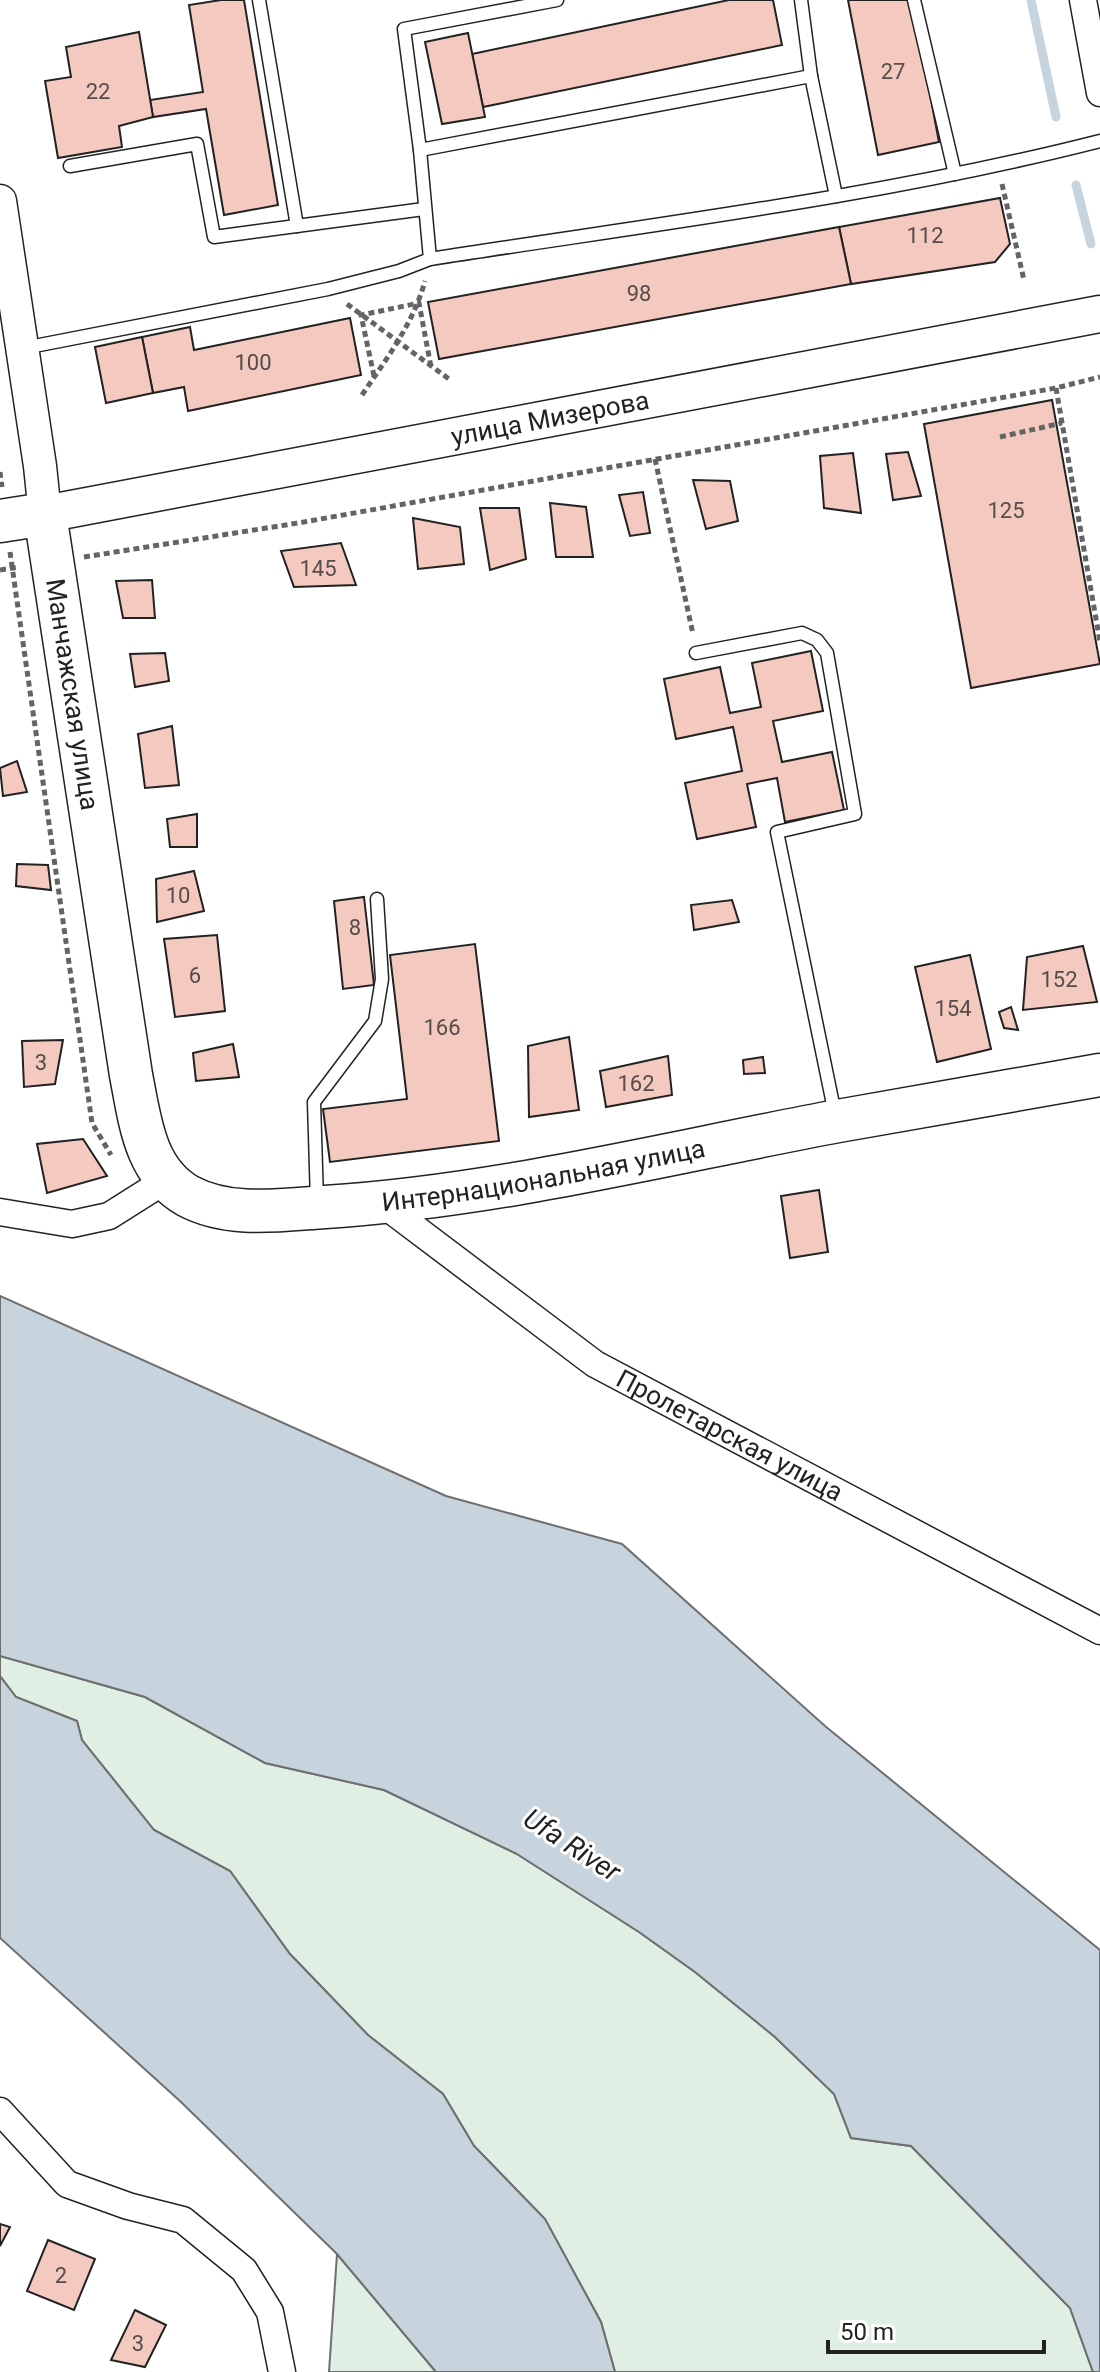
<svg xmlns="http://www.w3.org/2000/svg" width="1100" height="2372" viewBox="0 0 1100 2372" font-family="Roboto,sans-serif">
<rect width="100%" height="100%" fill="#fff"/>
<g fill="#e0efe3" stroke="#6f6f6f" stroke-width="2">
<path d="M 0,1656 L 145,1697 L 265,1763 L 384,1790 L 517,1854 L 639,1932 L 695,1972 L 775,2037 L 834,2094 L 851,2138 L 911,2146 L 1070,2308 L 1093,2372 L 615,2372 L 601,2322 L 545,2219 L 474,2146 L 443,2094 L 368,2035 L 290,1954 L 230,1871 L 154,1830 L 82,1740 L 77,1721 L 16,1697 L 0,1676 Z"/>
<path d="M 337,2254 L 436,2372 L 329,2372 Z"/>
</g>
<g fill="#c7d3dd" stroke="#6f6f6f" stroke-width="2">
<path d="M 0,1296 L 446,1496 L 622,1544 L 825,1726 L 1100,1950 L 1100,2372 L 1093,2372 L 1070,2308 L 911,2146 L 851,2138 L 834,2094 L 775,2037 L 695,1972 L 639,1932 L 517,1854 L 384,1790 L 265,1763 L 145,1697 L 0,1656 Z"/>
<path d="M 0,1676 L 16,1697 L 77,1721 L 82,1740 L 154,1830 L 230,1871 L 290,1954 L 368,2035 L 443,2094 L 474,2146 L 545,2219 L 601,2322 L 615,2372 L 436,2372 L 337,2254 L 181,2102 L 0,1938 Z"/>
</g>
<g fill="none" stroke-linecap="round" stroke-linejoin="round">
<g stroke="#c7d3dd" stroke-width="9">
<path d="M 1031,0 L 1056,117"/>
<path d="M 1076,185 L 1091,244"/>
</g>
</g>
<g fill="#f3c9c0" stroke="#222" stroke-width="2">
<path d="M 221,0 L 244,0 L 278,205 L 224,215 L 206,109 L 153,117 L 150,100 L 203,92 L 189,5 Z"/>
<path d="M 729,0 L 773,0 L 782,45 L 483,107 L 472,54 Z"/>
<path d="M 848,0 L 912,0 L 939,142 L 878,155 Z"/>
<path d="M 139,32 L 153,117 L 119,126 L 122,147 L 58,158 L 45,81 L 71,77 L 66,47 Z"/>
<path d="M 468,33 L 485,117 L 442,124 L 425,42 Z"/>
<path d="M 1000,198 L 1010,244 L 995,262 L 851,284 L 839,227 Z"/>
<path d="M 839,227 L 851,284 L 439,359 L 428,302 Z"/>
<path d="M 350,318 L 361,375 L 188,411 L 184,387 L 153,393 L 142,337 L 190,327 L 194,350 Z"/>
<path d="M 142,337 L 153,393 L 106,403 L 95,347 Z"/>
<path d="M 1052,400 L 1100,664 L 971,688 L 924,424 Z"/>
<path d="M 908,452 L 921,496 L 893,500 L 886,454 Z"/>
<path d="M 853,453 L 861,513 L 824,508 L 820,456 Z"/>
<path d="M 693,480 L 730,481 L 738,521 L 706,529 Z"/>
<path d="M 643,492 L 650,533 L 630,536 L 619,495 Z"/>
<path d="M 550,503 L 586,507 L 593,557 L 556,557 Z"/>
<path d="M 480,508 L 519,508 L 526,559 L 490,570 Z"/>
<path d="M 413,518 L 460,527 L 464,564 L 418,569 Z"/>
<path d="M 341,543 L 356,585 L 294,587 L 281,551 Z"/>
<path d="M 152,580 L 155,618 L 123,618 L 116,581 Z"/>
<path d="M 811,651 L 823,711 L 773,721 L 782,762 L 832,752 L 844,810 L 785,822 L 777,778 L 747,784 L 756,827 L 697,839 L 685,783 L 742,771 L 733,727 L 676,739 L 664,679 L 720,667 L 730,713 L 761,707 L 752,663 Z"/>
<path d="M 165,653 L 169,681 L 135,687 L 130,654 Z"/>
<path d="M 172,726 L 179,785 L 145,788 L 138,734 Z"/>
<path d="M 17,761 L 27,792 L 3,796 L 0,768 Z"/>
<path d="M 197,814 L 197,847 L 170,847 L 167,819 Z"/>
<path d="M 17,864 L 48,865 L 51,890 L 16,886 Z"/>
<path d="M 194,871 L 204,911 L 157,922 L 156,879 Z"/>
<path d="M 364,897 L 374,985 L 343,989 L 334,901 Z"/>
<path d="M 732,900 L 739,922 L 694,930 L 691,905 Z"/>
<path d="M 217,935 L 225,1011 L 175,1017 L 164,939 Z"/>
<path d="M 475,944 L 499,1141 L 330,1162 L 323,1109 L 407,1099 L 390,955 Z"/>
<path d="M 1083,946 L 1097,1002 L 1023,1010 L 1027,957 Z"/>
<path d="M 970,955 L 991,1049 L 937,1062 L 915,967 Z"/>
<path d="M 1011,1007 L 1018,1030 L 1004,1028 L 999,1012 Z"/>
<path d="M 569,1037 L 579,1110 L 529,1117 L 528,1046 Z"/>
<path d="M 63,1040 L 55,1084 L 24,1087 L 22,1041 Z"/>
<path d="M 233,1044 L 239,1077 L 196,1081 L 193,1053 Z"/>
<path d="M 668,1056 L 672,1095 L 606,1107 L 600,1071 Z"/>
<path d="M 763,1057 L 765,1073 L 744,1074 L 743,1060 Z"/>
<path d="M 83,1139 L 107,1176 L 47,1193 L 37,1144 Z"/>
<path d="M 819,1190 L 828,1252 L 790,1258 L 781,1196 Z"/>
<path d="M 0,2224 L 10,2227 L 0,2246 Z"/>
<path d="M 48,2240 L 95,2259 L 74,2310 L 27,2291 Z"/>
<path d="M 135,2310 L 166,2325 L 145,2367 L 111,2360 Z"/>
</g>
<g fill="none" stroke-linecap="round" stroke-linejoin="round">
<defs>
<g id="service">
<path d="M 259,0 L 297,226"/>
<path d="M 557,0 L 404,29 L 420,150 L 811,76"/>
<path d="M 801,0 L 811,76 L 836,196"/>
<path d="M 914,0 L 955,174"/>
<path d="M 420,150 L 430,259"/>
<path d="M 70,166 L 197,144 L 214,237 L 424,209"/>
<path d="M 24,348 L 328,289 L 399,271 L 430,259 C 654,224 880,197 1100,141"/>
<path d="M 696,653 L 802,633 L 817,640 L 827,653 L 855,814 L 777,832 L 835,1114"/>
<path d="M 317,1201 L 314,1102 L 375,1021 L 382,979 L 377,899"/>
</g>
<g id="minor">
<path d="M 1083,0 L 1100,93"/>
<path id="s1" d="M 383,1204 L 595,1364 L 1100,1631"/>
<path d="M 0,1212 L 72,1224 L 109,1216 L 166,1180"/>
<path d="M 0,2111 L 67,2184 L 128,2206 L 183,2220 L 244,2270 L 270,2312 L 282,2372"/>
</g>
<path id="tertiary" d="M 0,201 L 40,466 L 45,514"/>
<g id="secondary">
<path id="s2" d="M 45,514 L 1100,314"/>
</g>
<g id="primary">
<path id="s3" d="M 0,521 L 45,514 L 131,1075 C 140,1120 144,1171 188,1196 C 229,1218 280,1210 325,1207 C 498,1196 667,1153 838,1121 C 925,1105 1013,1091 1100,1075"/>
</g>
</defs>
<use href="#service" stroke="#222" stroke-width="15"/>
<use href="#minor" stroke="#222" stroke-width="29"/>
<use href="#tertiary" stroke="#222" stroke-width="35"/>
<use href="#secondary" stroke="#222" stroke-width="39"/>
<use href="#primary" stroke="#222" stroke-width="45"/>
<g stroke="#646464" stroke-width="5" stroke-dasharray="6 4" stroke-linecap="butt">
<path d="M 1002,184 L 1024,280"/>
<path d="M 347,304 L 449,379"/>
<path d="M 374,376 L 361,315 L 419,303 L 431,367"/>
<path d="M 1056,388 L 1100,642"/>
<path d="M 362,395 C 387,358 413,324 425,281"/>
<path d="M 1000,437 L 1062,423"/>
<path d="M 655,459 L 693,634"/>
<path d="M 0,472 L 2,487"/>
<path d="M 10,552 L 92,1123 L 111,1155"/>
<path d="M 84,557 L 298,523 L 1056,388 L 1100,377"/>
<path d="M 0,570 L 19,567"/>
</g>
<use href="#service" stroke="#fff" stroke-width="12"/>
<use href="#minor" stroke="#fff" stroke-width="26"/>
<use href="#tertiary" stroke="#fff" stroke-width="32"/>
<use href="#secondary" stroke="#fff" stroke-width="36"/>
<use href="#primary" stroke="#fff" stroke-width="42"/>
</g>
<g text-anchor="middle" dominant-baseline="central" stroke-width="6" stroke-linejoin="round" paint-order="stroke">
<g font-size="22" fill="#564c4a">
<text x="893" y="71">27</text>
<text x="98" y="91">22</text>
<text x="925" y="235">112</text>
<text x="639" y="293">98</text>
<text x="253" y="362">100</text>
<text x="1006" y="510">125</text>
<text x="318" y="568">145</text>
<text x="178" y="895">10</text>
<text x="355" y="927">8</text>
<text x="195" y="975">6</text>
<text x="1059" y="979">152</text>
<text x="953" y="1008">154</text>
<text x="442" y="1027">166</text>
<text x="41" y="1062">3</text>
<text x="636" y="1083">162</text>
<text x="61" y="2275">2</text>
<text x="138" y="2343">3</text>
</g>
<g font-size="26" fill="#222" stroke="#fff">
<text stroke="none"><textPath href="#s2" startOffset="514">улица Мизерова</textPath></text>
<text stroke="none"><textPath href="#s3" startOffset="228">Манчажская улица</textPath></text>
<text stroke="none"><textPath href="#s3" startOffset="1112">Интернациональная улица</textPath></text>
<text stroke="none"><textPath href="#s1" startOffset="418">Пролетарская улица</textPath></text>
</g>
<g font-size="28" font-style="italic" fill="#222" stroke="#fff">
<text transform="translate(572 1845) rotate(33)">Ufa River</text>
</g>
</g>
<path d="M828 2340v12h216v-12" fill="none" stroke="#222222" stroke-width="4"/>
<text x="840" y="2340" font-size="24" fill="#222222" stroke="#ffffff" stroke-width="6" paint-order="stroke">50 m</text>
</svg>
